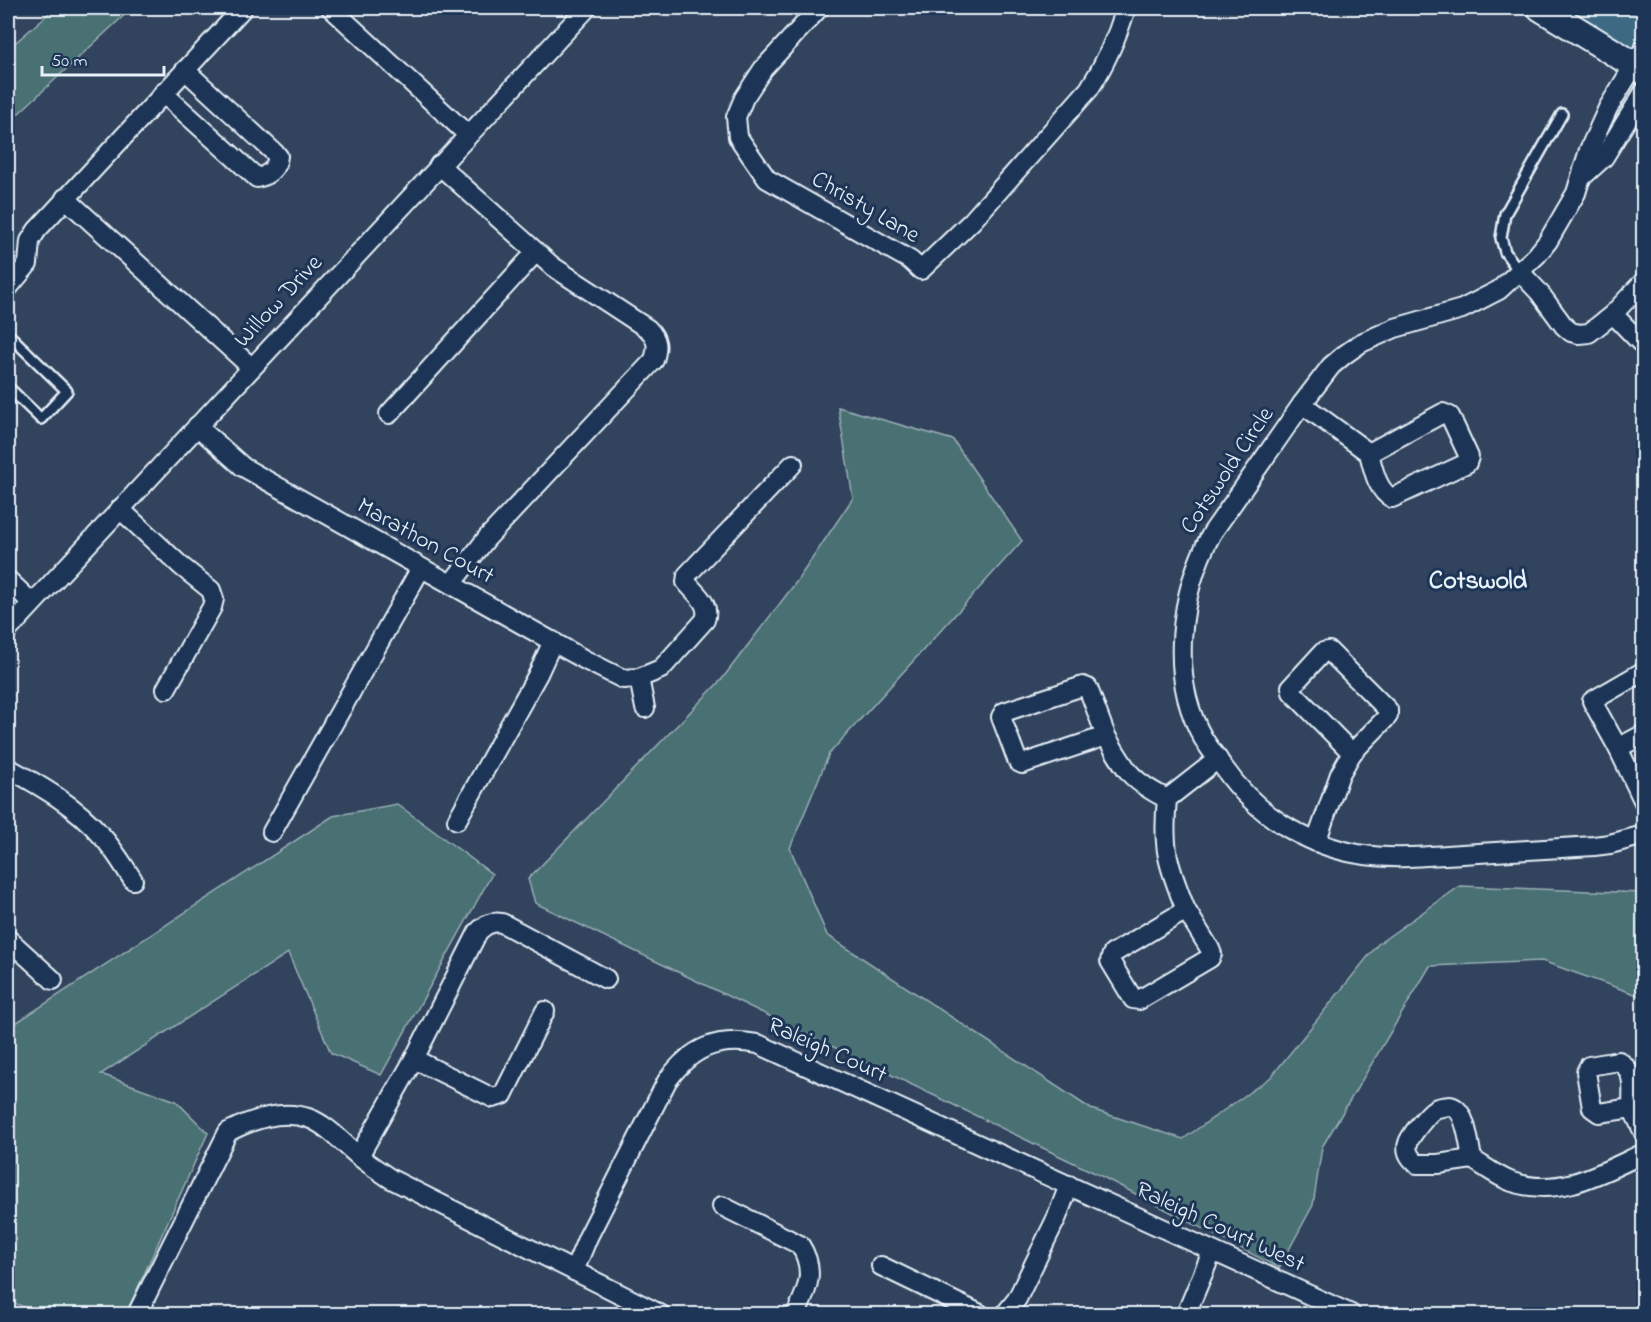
<svg xmlns="http://www.w3.org/2000/svg" width="1651" height="1322" viewBox="0 0 1651 1322" font-family="'Indie Flower',sans-serif">
<rect width="100%" height="100%" fill="#32435e"/>
<filter id="ink" filterUnits="userSpaceOnUse"><feTurbulence type="fractalNoise" baseFrequency=".0167" numOctaves="2"/><feDisplacementMap in="SourceGraphic" scale="12" xChannelSelector="R" yChannelSelector="G"/><feConvolveMatrix kernelMatrix="1 2 1 2 8 2 1 2 1" color-interpolation-filters="sRGB"/></filter>
<g filter="url(#ink)">
<g fill="#4a7073" stroke="#99b0b6" stroke-width="1.5">
<path d="M 55,8 L 132,8 L 19,113 L 8,120 L 8,49 Z"/>
<path d="M 838,407 L 953,440 L 1022,541 L 829,754 L 790,848 L 827,935 L 1091,1109 L 1183,1139 L 1271,1077 L 1378,944 L 1460,886 L 1643,893 L 1643,997 L 1542,961 L 1430,966 L 1322,1147 L 1313,1205 L 1279,1268 L 1099,1175 L 535,903 L 528,879 L 722,679 L 797,581 L 853,498 Z"/>
<path d="M 397,804 L 492,874 L 381,1075 L 331,1053 L 288,953 L 101,1074 L 176,1101 L 208,1133 L 126,1314 L 39,1314 L 8,1300 L 8,1028 L 333,816 Z"/>
</g>
<path fill="#3d6982" stroke="#819fb1" stroke-width="1.5" d="M 1516,8 L 1643,8 L 1643,79 Z"/>
<g fill="none" stroke-linecap="round" stroke-linejoin="round">
<defs>
<g id="lane">
<path d="M 1519,271 L 1505,252 L 1501,238 L 1505,214 L 1562,114"/>
<path d="M 8,334 L 67,391 L 41,419 L 8,387"/>
</g>
<g id="street">
<path d="M 331,8 L 468,135"/>
<path d="M 819,8 L 763,69 L 744,98 L 736,117 L 738,137 L 767,179 L 910,260 L 921,270 L 972,221 L 1089,89 C 1106,63 1117,37 1126,8"/>
<path d="M 1644,49 L 1608,108 L 1589,150 L 1576,193 L 1548,241 L 1537,255 L 1499,290 L 1462,309 L 1395,328 L 1361,343 L 1344,355 L 1331,366 L 1302,404 L 1212,533 C 1180,591 1168,677 1203,738 C 1209,748 1217,758 1224,768 C 1255,813 1303,844 1358,854 C 1392,860 1427,856 1462,854 C 1506,851 1550,849 1594,846 L 1610,844 L 1644,835"/>
<path d="M 163,93 L 257,178 C 268,176 277,168 278,156 L 185,70"/>
<path d="M 439,165 L 552,266 L 648,329 C 658,339 658,347 654,360 L 487,538 L 451,584"/>
<path d="M 1582,177 L 1604,157 L 1644,92"/>
<path d="M 65,198 L 251,367"/>
<path d="M 1519,271 L 1539,292 L 1564,326 L 1571,332 L 1579,334 L 1589,333 L 1613,314"/>
<path d="M 1644,281 L 1613,314 L 1644,346"/>
<path d="M 8,288 L 28,264 L 30,241 L 37,230 L 243,8"/>
<path d="M 1302,404 L 1369,453"/>
<path d="M 1443,413 L 1450,416 L 1469,457 L 1467,463 L 1392,498 C 1377,491 1373,468 1369,453 Z"/>
<path d="M 389,414 L 535,253"/>
<path d="M 197,426 L 243,467 L 587,661 L 623,679 L 639,678 L 661,669 L 705,620 C 711,604 696,594 686,582 L 687,575 L 793,464"/>
<path d="M 120,509 L 181,566 L 211,590 L 214,599 L 212,607 L 166,689"/>
<path d="M 8,580 L 32,603"/>
<path d="M 8,630 L 587,8"/>
<path d="M 1329,651 L 1388,710 L 1388,716 L 1352,753 L 1292,692 L 1291,687 L 1323,652 Z"/>
<path d="M 1644,671 L 1592,701 L 1618,748 L 1644,734"/>
<path d="M 639,678 L 645,708"/>
<path d="M 1083,686 L 1088,688 L 1106,736 L 1022,764 L 1018,762 L 1001,717 L 1004,712 Z"/>
<path d="M 1106,736 C 1127,772 1130,780 1167,799"/>
<path d="M 1618,748 L 1644,802"/>
<path d="M 8,768 C 41,786 76,806 101,835 C 114,849 123,865 133,880"/>
<path d="M 457,820 L 538,674 L 553,641"/>
<path d="M 272,832 L 421,568"/>
<path d="M 1316,842 L 1340,774 L 1352,753"/>
<path d="M 1186,910 L 1210,949 L 1212,954 L 1210,958 L 1139,1000 L 1133,999 L 1110,961 L 1112,954 Z"/>
<path d="M 1186,910 C 1168,865 1162,849 1167,799 L 1218,759"/>
<path d="M 8,939 L 53,980"/>
<path d="M 414,1059 L 493,1098 L 503,1095 L 545,1011"/>
<path d="M 1619,1061 C 1636,1073 1632,1088 1632,1108 L 1599,1113 L 1592,1108 L 1586,1072 L 1589,1066 Z"/>
<path d="M 1449,1106 C 1466,1107 1469,1144 1472,1159 L 1438,1164 L 1417,1164 C 1411,1159 1405,1152 1408,1143 C 1410,1136 1428,1113 1435,1109 C 1439,1107 1444,1107 1449,1106 Z"/>
<path d="M 1632,1108 L 1644,1133"/>
<path d="M 359,1156 L 414,1059 L 478,932 C 485,925 491,921 502,923 L 606,979"/>
<path d="M 1472,1159 C 1485,1167 1498,1177 1512,1182 C 1560,1198 1601,1173 1644,1153"/>
<path d="M 722,1206 L 800,1245 C 816,1270 808,1289 796,1314"/>
<path d="M 881,1266 L 980,1314"/>
<path d="M 574,1271 L 588,1237 L 667,1081 C 691,1048 717,1036 758,1044 L 1351,1314"/>
<path d="M 137,1314 L 228,1132 C 251,1120 281,1109 308,1118 C 326,1124 342,1142 356,1154 C 367,1163 379,1171 391,1179 L 660,1314"/>
<path d="M 1005,1314 L 1017,1299 L 1057,1217 L 1069,1185"/>
<path d="M 1186,1314 L 1212,1252"/>
</g>
<path id="secondary" d="M 1541,8 L 1644,71"/>
</defs>
<use href="#lane" stroke="#e8f1f8" stroke-width="14"/>
<use href="#street" stroke="#e8f1f8" stroke-width="22"/>
<use href="#secondary" stroke="#e8f1f8" stroke-width="30"/>
<use href="#lane" stroke="#1d3557" stroke-width="9"/>
<use href="#street" stroke="#1d3557" stroke-width="18"/>
<use href="#secondary" stroke="#1d3557" stroke-width="26"/>
</g>
</g>
<g text-anchor="middle" dominant-baseline="central" stroke-width="6" stroke-linejoin="round" paint-order="stroke">
<g font-size="24" fill="#e8f1f8" stroke="#1d3557">
<text transform="translate(865 208) rotate(30)">Christy Lane</text>
<text transform="translate(279 302) rotate(-47)">Willow Drive</text>
<text transform="translate(1228 471) rotate(-56)">Cotswold Circle</text>
<text transform="translate(425 542) rotate(29)">Marathon Court</text>
<text transform="translate(827 1051) rotate(24)">Raleigh Court</text>
<text transform="translate(1220 1228) rotate(25)">Raleigh Court West</text>
</g>
<g font-size="26" font-weight="bold" fill="#e8f1f8" stroke="#1d3557">
<text x="1478" y="582">Cotswold</text>
</g>
</g>
<rect width="1651" height="1322" fill="none" stroke="#1d3557" stroke-width="30"/>
<rect x="15" y="15" width="1621" height="1292" fill="none" stroke="#e8f1f8" stroke-width="2" filter="url(#ink)"/>
<path d="M42 66v9h122v-9" fill="none" stroke="#e8f1f8" stroke-width="3"/>
<text x="51" y="66" font-size="18" fill="#e8f1f8" stroke="#1d3557" stroke-width="4.5" paint-order="stroke">50 m</text>
</svg>
